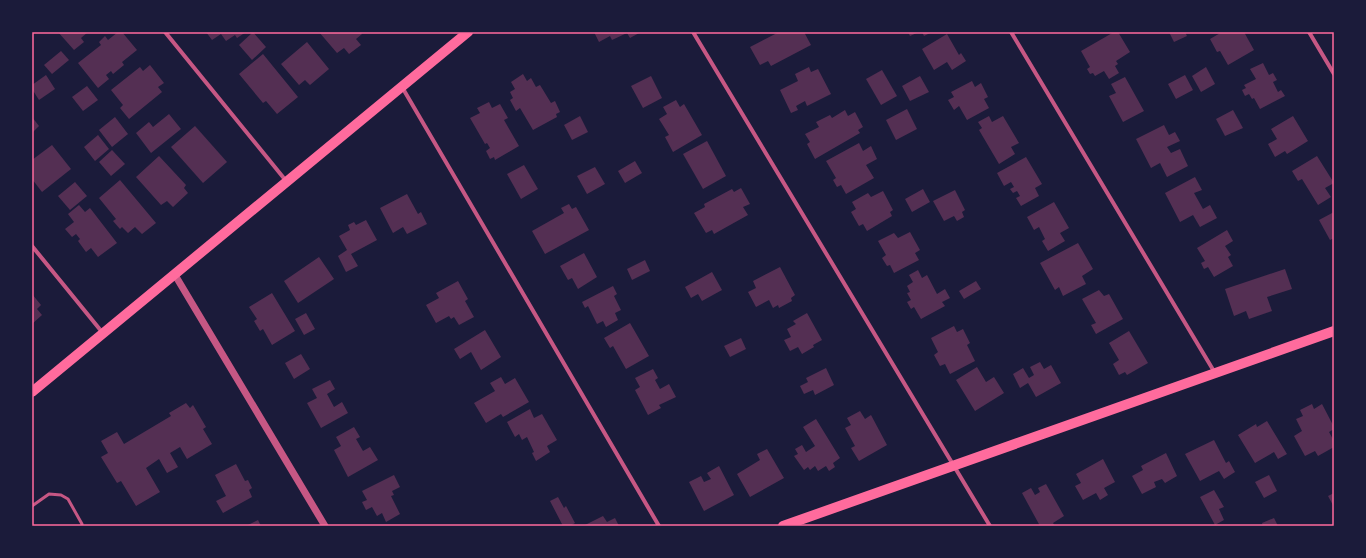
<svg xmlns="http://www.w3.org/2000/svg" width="1366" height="558" viewBox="0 0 1366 558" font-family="Signika,sans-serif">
<rect width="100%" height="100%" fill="#1b1b3a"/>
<g fill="#542f53">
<path d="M 58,32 L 88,32 L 81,38 L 84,42 L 74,50 Z"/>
<path d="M 118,32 L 122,32 L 137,50 L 122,62 L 124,65 L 113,74 L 111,71 L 106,75 L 109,79 L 98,88 L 78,63 L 101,45 L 99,42 L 105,36 L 108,40 Z"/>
<path d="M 206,32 L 246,32 L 237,38 L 235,35 L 226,41 L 221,34 L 212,40 Z"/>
<path d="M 253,32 L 266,47 L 252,60 L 239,45 Z"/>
<path d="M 319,32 L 360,32 L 362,34 L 356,39 L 361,45 L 349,54 L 344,48 L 337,53 Z"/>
<path d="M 594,32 L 641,32 L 630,38 L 627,33 L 612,40 L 610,36 L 599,42 Z"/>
<path d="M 779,32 L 804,32 L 811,45 L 771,66 L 768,61 L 760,65 L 750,47 Z"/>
<path d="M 908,32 L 919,32 L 910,36 Z"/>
<path d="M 922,32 L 932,32 L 924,36 Z"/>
<path d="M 1114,32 L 1118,32 L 1130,52 L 1116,61 L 1118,64 L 1115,66 L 1119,73 L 1109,79 L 1104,71 L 1095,76 L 1093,73 L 1090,74 L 1087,69 L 1090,67 L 1081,51 Z"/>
<path d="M 1169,32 L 1185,32 L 1187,36 L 1174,42 Z"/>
<path d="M 1222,32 L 1244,32 L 1254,50 L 1228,65 L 1220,51 L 1217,52 L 1210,39 Z"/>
<path d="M 947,34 L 959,55 L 961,53 L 966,61 L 952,70 L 947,62 L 934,70 L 922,49 Z"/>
<path d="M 307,42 L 329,69 L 310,85 L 305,80 L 299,85 L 281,64 Z"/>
<path d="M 61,51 L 69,60 L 52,74 L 44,65 Z"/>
<path d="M 263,54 L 298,97 L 277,114 L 266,101 L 263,103 L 239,74 Z"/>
<path d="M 1263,63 L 1269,75 L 1273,73 L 1277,80 L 1273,82 L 1278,92 L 1281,90 L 1285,96 L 1260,109 L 1254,98 L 1252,99 L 1249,94 L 1245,96 L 1242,90 L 1246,88 L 1244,85 L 1256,79 L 1250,69 Z"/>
<path d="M 150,65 L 164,83 L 158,87 L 162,92 L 129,119 L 120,108 L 123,105 L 111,90 L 140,67 L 143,71 Z"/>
<path d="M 809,67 L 811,72 L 818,69 L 831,94 L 807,106 L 805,101 L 796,106 L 798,110 L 791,113 L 780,90 L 798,81 L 795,74 Z"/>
<path d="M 1206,67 L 1215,84 L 1201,92 L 1192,76 Z"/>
<path d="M 882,70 L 897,96 L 881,105 L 866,79 Z"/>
<path d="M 523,74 L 527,81 L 531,78 L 536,87 L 540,85 L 551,103 L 555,101 L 560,112 L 556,114 L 557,117 L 533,130 L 520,108 L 516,111 L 510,100 L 513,98 L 510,92 L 515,89 L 511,82 Z"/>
<path d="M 46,75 L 55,89 L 39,100 L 32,89 L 32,85 Z"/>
<path d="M 1185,75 L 1193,90 L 1176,99 L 1168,84 Z"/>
<path d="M 651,76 L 662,98 L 643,108 L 631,86 Z"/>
<path d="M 920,76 L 929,92 L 910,101 L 902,86 Z"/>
<path d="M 1125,77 L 1144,111 L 1123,122 L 1109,96 L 1116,93 L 1111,84 Z"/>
<path d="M 972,81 L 975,87 L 981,83 L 988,97 L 984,99 L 989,108 L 967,120 L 959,106 L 954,110 L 948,100 L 954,97 L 951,92 Z"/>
<path d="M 87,86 L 98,100 L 83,111 L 72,97 Z"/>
<path d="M 676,100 L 680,107 L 684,104 L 702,135 L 673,152 L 665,137 L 669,135 L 659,119 L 667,114 L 663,107 Z"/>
<path d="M 489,102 L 492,108 L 500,104 L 508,118 L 504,120 L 519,146 L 495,160 L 494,157 L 490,159 L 486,151 L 490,148 L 487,143 L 485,144 L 470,118 L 480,113 L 477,108 Z"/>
<path d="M 907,109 L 917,129 L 896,140 L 886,120 Z"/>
<path d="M 845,110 L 848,116 L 855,112 L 863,127 L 858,130 L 860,133 L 815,159 L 807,144 L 810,142 L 805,134 L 819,127 L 816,122 L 830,115 L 832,118 Z"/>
<path d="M 1233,110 L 1243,128 L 1225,136 L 1216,119 Z"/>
<path d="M 169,114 L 181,129 L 151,153 L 136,133 L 149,122 L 153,127 Z"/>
<path d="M 580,116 L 588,132 L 572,140 L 564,125 Z"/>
<path d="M 989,116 L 992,122 L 1003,116 L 1019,143 L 1011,147 L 1015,154 L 999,164 L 979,130 L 982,128 L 978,122 Z"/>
<path d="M 1293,116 L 1308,141 L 1287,154 L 1285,151 L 1275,157 L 1268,144 L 1277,139 L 1271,129 Z"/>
<path d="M 32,117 L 39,126 L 32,133 Z"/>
<path d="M 115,117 L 128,134 L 112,147 L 99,130 Z"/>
<path d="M 1164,125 L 1169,135 L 1175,132 L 1180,141 L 1167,147 L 1171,153 L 1180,149 L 1188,166 L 1167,177 L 1160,163 L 1151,168 L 1136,139 Z"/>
<path d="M 195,126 L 227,162 L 203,183 L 171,147 Z"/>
<path d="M 98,135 L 109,149 L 95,161 L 84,147 Z"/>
<path d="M 707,141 L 726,176 L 703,189 L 683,154 Z"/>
<path d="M 859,143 L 863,151 L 871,146 L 877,159 L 866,165 L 874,178 L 846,194 L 841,185 L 837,187 L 833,180 L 836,178 L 826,161 Z"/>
<path d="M 52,145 L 71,169 L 42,192 L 32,179 L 32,160 Z"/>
<path d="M 112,150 L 125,164 L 111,176 L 99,162 Z"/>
<path d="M 159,156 L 186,185 L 184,188 L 188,193 L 173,207 L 167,201 L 161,205 L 136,177 Z"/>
<path d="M 1317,156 L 1334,183 L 1325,188 L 1331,197 L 1318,205 L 1302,179 L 1298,181 L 1292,171 Z"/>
<path d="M 1026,157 L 1042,184 L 1035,188 L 1039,196 L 1021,206 L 1016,198 L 1020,196 L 1017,191 L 1013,193 L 1010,189 L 1014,187 L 1011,182 L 1004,186 L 997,173 Z"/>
<path d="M 635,161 L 642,173 L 625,183 L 618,171 Z"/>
<path d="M 524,165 L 538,189 L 521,199 L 507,174 Z"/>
<path d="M 595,167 L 605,184 L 587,194 L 577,176 Z"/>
<path d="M 1195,177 L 1202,190 L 1194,193 L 1203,209 L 1210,205 L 1217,218 L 1200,227 L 1193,215 L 1180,222 L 1165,193 Z"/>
<path d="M 120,180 L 156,223 L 142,234 L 135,227 L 128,233 L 122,227 L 120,229 L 113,221 L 116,219 L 99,198 Z"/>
<path d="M 75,182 L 87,196 L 70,210 L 58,196 Z"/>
<path d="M 741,188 L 750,204 L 743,207 L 748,215 L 714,234 L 712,230 L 706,233 L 694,213 L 705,207 L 704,204 L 732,189 L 734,192 Z"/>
<path d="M 923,189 L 930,202 L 912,212 L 905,199 Z"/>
<path d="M 955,190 L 965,210 L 962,212 L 964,217 L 957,221 L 954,216 L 944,221 L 933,201 Z"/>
<path d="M 883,191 L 893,210 L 890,212 L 892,216 L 867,231 L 863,224 L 859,226 L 851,212 L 856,209 L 852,202 L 868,193 L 871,197 Z"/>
<path d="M 407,194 L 418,214 L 421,212 L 427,224 L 407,234 L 403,227 L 393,233 L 380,208 Z"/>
<path d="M 1054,202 L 1069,228 L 1060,233 L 1065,241 L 1048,251 L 1042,241 L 1045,239 L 1039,227 L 1034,230 L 1027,217 Z"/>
<path d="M 569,204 L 572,209 L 576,207 L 589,230 L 545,254 L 532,231 L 564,213 L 561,208 Z"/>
<path d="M 79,205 L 85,212 L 90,208 L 117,243 L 98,257 L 91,248 L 86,252 L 78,241 L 80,239 L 76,234 L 72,237 L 65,229 L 74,222 L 68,214 Z"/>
<path d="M 1334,212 L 1334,238 L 1330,240 L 1319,220 Z"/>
<path d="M 366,220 L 377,240 L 351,254 L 358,266 L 346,272 L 338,256 L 347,250 L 339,236 L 350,230 L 348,225 L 354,222 L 356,225 Z"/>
<path d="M 1227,230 L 1233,241 L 1225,246 L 1231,255 L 1228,257 L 1233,266 L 1214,277 L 1208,267 L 1204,269 L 1201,263 L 1205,261 L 1197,248 Z"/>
<path d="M 910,232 L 920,250 L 915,253 L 919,260 L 894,273 L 890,265 L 887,266 L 882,258 L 886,255 L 878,241 L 894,233 L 898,238 Z"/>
<path d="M 1078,243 L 1093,269 L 1082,276 L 1086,284 L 1063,296 L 1059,287 L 1055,290 L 1040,263 Z"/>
<path d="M 584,253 L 597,277 L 578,289 L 572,278 L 568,280 L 560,266 Z"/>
<path d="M 319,257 L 334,279 L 298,303 L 284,281 Z"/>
<path d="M 645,260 L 650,271 L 632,280 L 627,269 Z"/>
<path d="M 780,267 L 795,295 L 791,298 L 792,301 L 779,308 L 778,305 L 773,308 L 769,300 L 756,307 L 748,292 L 756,288 L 753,281 Z"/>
<path d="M 1285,269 L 1292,289 L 1267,297 L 1272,311 L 1249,319 L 1246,311 L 1234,316 L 1225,289 Z"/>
<path d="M 918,270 L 922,278 L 927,275 L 937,294 L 945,289 L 950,298 L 942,302 L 945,306 L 921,319 L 914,307 L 911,309 L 907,302 L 911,300 L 907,293 L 910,292 L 907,286 L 913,282 L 909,275 Z"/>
<path d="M 712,272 L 722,290 L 702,301 L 698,294 L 691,298 L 685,287 Z"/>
<path d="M 458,281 L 468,299 L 465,301 L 474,317 L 459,325 L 454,317 L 451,319 L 449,316 L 436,323 L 426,305 L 439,298 L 436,293 Z"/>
<path d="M 976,281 L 981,289 L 964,299 L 959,291 Z"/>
<path d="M 613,286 L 617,294 L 614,296 L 621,310 L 615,313 L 618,320 L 606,327 L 603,321 L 597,324 L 588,306 L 585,308 L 582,302 Z"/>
<path d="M 1099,290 L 1104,296 L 1109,294 L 1123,319 L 1096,334 L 1091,325 L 1096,323 L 1082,299 Z"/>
<path d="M 272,293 L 295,331 L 272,345 L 263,329 L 260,331 L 254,321 L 257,319 L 249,307 Z"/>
<path d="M 32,294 L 41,305 L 37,309 L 42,315 L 32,324 Z"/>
<path d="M 306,313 L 315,329 L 304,335 L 295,319 Z"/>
<path d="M 807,313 L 822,340 L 813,345 L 814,347 L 802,354 L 798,347 L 790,351 L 784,340 L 791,337 L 787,329 L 796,324 L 793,321 Z"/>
<path d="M 630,323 L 649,356 L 626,369 L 613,346 L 610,348 L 604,338 Z"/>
<path d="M 954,326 L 957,332 L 963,329 L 970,343 L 967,345 L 975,361 L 950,374 L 945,364 L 940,366 L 934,355 L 938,352 L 931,338 Z"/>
<path d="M 485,330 L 501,357 L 481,370 L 471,352 L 460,359 L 454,349 Z"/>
<path d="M 1129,331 L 1148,363 L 1127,375 L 1125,372 L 1119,375 L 1113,364 L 1119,360 L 1109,343 Z"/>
<path d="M 741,338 L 746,349 L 730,357 L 724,346 Z"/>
<path d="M 301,354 L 310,369 L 294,379 L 285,363 Z"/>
<path d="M 1040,362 L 1044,369 L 1051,365 L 1061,383 L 1036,397 L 1028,383 L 1020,388 L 1013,374 L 1023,368 L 1029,378 L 1034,375 L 1030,367 Z"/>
<path d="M 977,367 L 986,382 L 994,377 L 1004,393 L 975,411 L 956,380 Z"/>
<path d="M 826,368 L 834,385 L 815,395 L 813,390 L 804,394 L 800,386 L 808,382 L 806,378 Z"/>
<path d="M 653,369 L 658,378 L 655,380 L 660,389 L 669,384 L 676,397 L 659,405 L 661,408 L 648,415 L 635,390 L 640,387 L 635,378 Z"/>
<path d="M 501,377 L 505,384 L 515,378 L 529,402 L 503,417 L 501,414 L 486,423 L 474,403 L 495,391 L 490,383 Z"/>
<path d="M 330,380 L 335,389 L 327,394 L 334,407 L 342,402 L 348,413 L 321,428 L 307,403 L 317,398 L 312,389 Z"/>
<path d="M 186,403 L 190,408 L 193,405 L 206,427 L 203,429 L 212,444 L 187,459 L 180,447 L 170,453 L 178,467 L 167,473 L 159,459 L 146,468 L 160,492 L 136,506 L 121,481 L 117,483 L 101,457 L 108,453 L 101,441 L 117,432 L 124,444 L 171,416 L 169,413 Z"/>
<path d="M 1312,404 L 1314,409 L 1322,404 L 1334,427 L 1334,429 L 1329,432 L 1334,441 L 1334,447 L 1318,456 L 1315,451 L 1305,456 L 1294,436 L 1302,431 L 1296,419 L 1303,416 L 1300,410 Z"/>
<path d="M 530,409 L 534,418 L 542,414 L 557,440 L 547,446 L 550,452 L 536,461 L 532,453 L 534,452 L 527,437 L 522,440 L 519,434 L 515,437 L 507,422 Z"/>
<path d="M 860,411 L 865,419 L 871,415 L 887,445 L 859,461 L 851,448 L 855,446 L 845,428 L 851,425 L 847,418 Z"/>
<path d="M 816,419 L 840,458 L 833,463 L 835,467 L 829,471 L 826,466 L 818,471 L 815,466 L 810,470 L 808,467 L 804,470 L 794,456 L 798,454 L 795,449 L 802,445 L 806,452 L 815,446 L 803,427 Z"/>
<path d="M 1267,421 L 1287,454 L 1278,459 L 1274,452 L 1255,463 L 1238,435 L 1256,424 L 1257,427 Z"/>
<path d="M 354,427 L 360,437 L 356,439 L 363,451 L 370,447 L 378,460 L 348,477 L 334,450 L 341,446 L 336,437 Z"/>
<path d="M 1214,440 L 1226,463 L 1229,461 L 1235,472 L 1224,479 L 1219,471 L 1200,481 L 1185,454 Z"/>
<path d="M 767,449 L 784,478 L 750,497 L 737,474 L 760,460 L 757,454 Z"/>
<path d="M 1166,453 L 1177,476 L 1165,483 L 1162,479 L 1154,482 L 1156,487 L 1142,494 L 1132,476 L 1143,470 L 1141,466 Z"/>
<path d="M 1103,459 L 1115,482 L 1104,488 L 1108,495 L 1100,500 L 1096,493 L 1083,500 L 1075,486 L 1081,483 L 1076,474 Z"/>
<path d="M 236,464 L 245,481 L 248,480 L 252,488 L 249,490 L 252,497 L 223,513 L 216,501 L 226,496 L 215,475 Z"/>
<path d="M 719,466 L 734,495 L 704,511 L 689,482 L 701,476 L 704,482 L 711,479 L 707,473 Z"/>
<path d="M 394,475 L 400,487 L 392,491 L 394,495 L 391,496 L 400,514 L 386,522 L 382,513 L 377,516 L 372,507 L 366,510 L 362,502 L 367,500 L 362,491 Z"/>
<path d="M 1269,475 L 1277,491 L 1264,498 L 1255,482 Z"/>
<path d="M 1046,484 L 1064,516 L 1053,523 L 1055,526 L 1040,526 L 1022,493 L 1031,488 L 1035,495 L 1040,492 L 1038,488 Z"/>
<path d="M 1214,490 L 1224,507 L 1219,509 L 1224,520 L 1215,525 L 1200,497 Z"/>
<path d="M 1334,493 L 1334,507 L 1328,496 Z"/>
<path d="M 558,497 L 564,508 L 566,506 L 575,523 L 570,526 L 563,526 L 550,501 Z"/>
<path d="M 603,516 L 607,522 L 615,518 L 619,526 L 583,526 Z"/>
<path d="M 1274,518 L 1278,526 L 1263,526 L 1262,523 Z"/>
<path d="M 258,520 L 261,526 L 246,526 Z"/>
</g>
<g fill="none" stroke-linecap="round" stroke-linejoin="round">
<path stroke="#c65784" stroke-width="3" d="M 32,506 L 49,494 L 61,495 L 68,499 L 82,524 L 82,526"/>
<g stroke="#c65784" stroke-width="4">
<path d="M 165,32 L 287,182"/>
<path d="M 693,32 L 990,526"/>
<path d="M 1011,32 L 1215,373"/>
<path d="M 1309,32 L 1334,74"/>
<path d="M 402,87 L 659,526"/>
<path d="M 32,246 L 102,332"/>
</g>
<path stroke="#c65784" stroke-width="7" d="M 175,275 L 325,526"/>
<g stroke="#ff6b9d" stroke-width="10">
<path d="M 32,392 L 468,32"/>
<path d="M 783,526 L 1334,331"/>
</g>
</g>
<rect width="1366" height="558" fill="none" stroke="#1b1b3a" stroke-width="66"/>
<rect x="33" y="33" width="1300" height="492" fill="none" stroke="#ff6b9d" stroke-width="1.5"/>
</svg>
